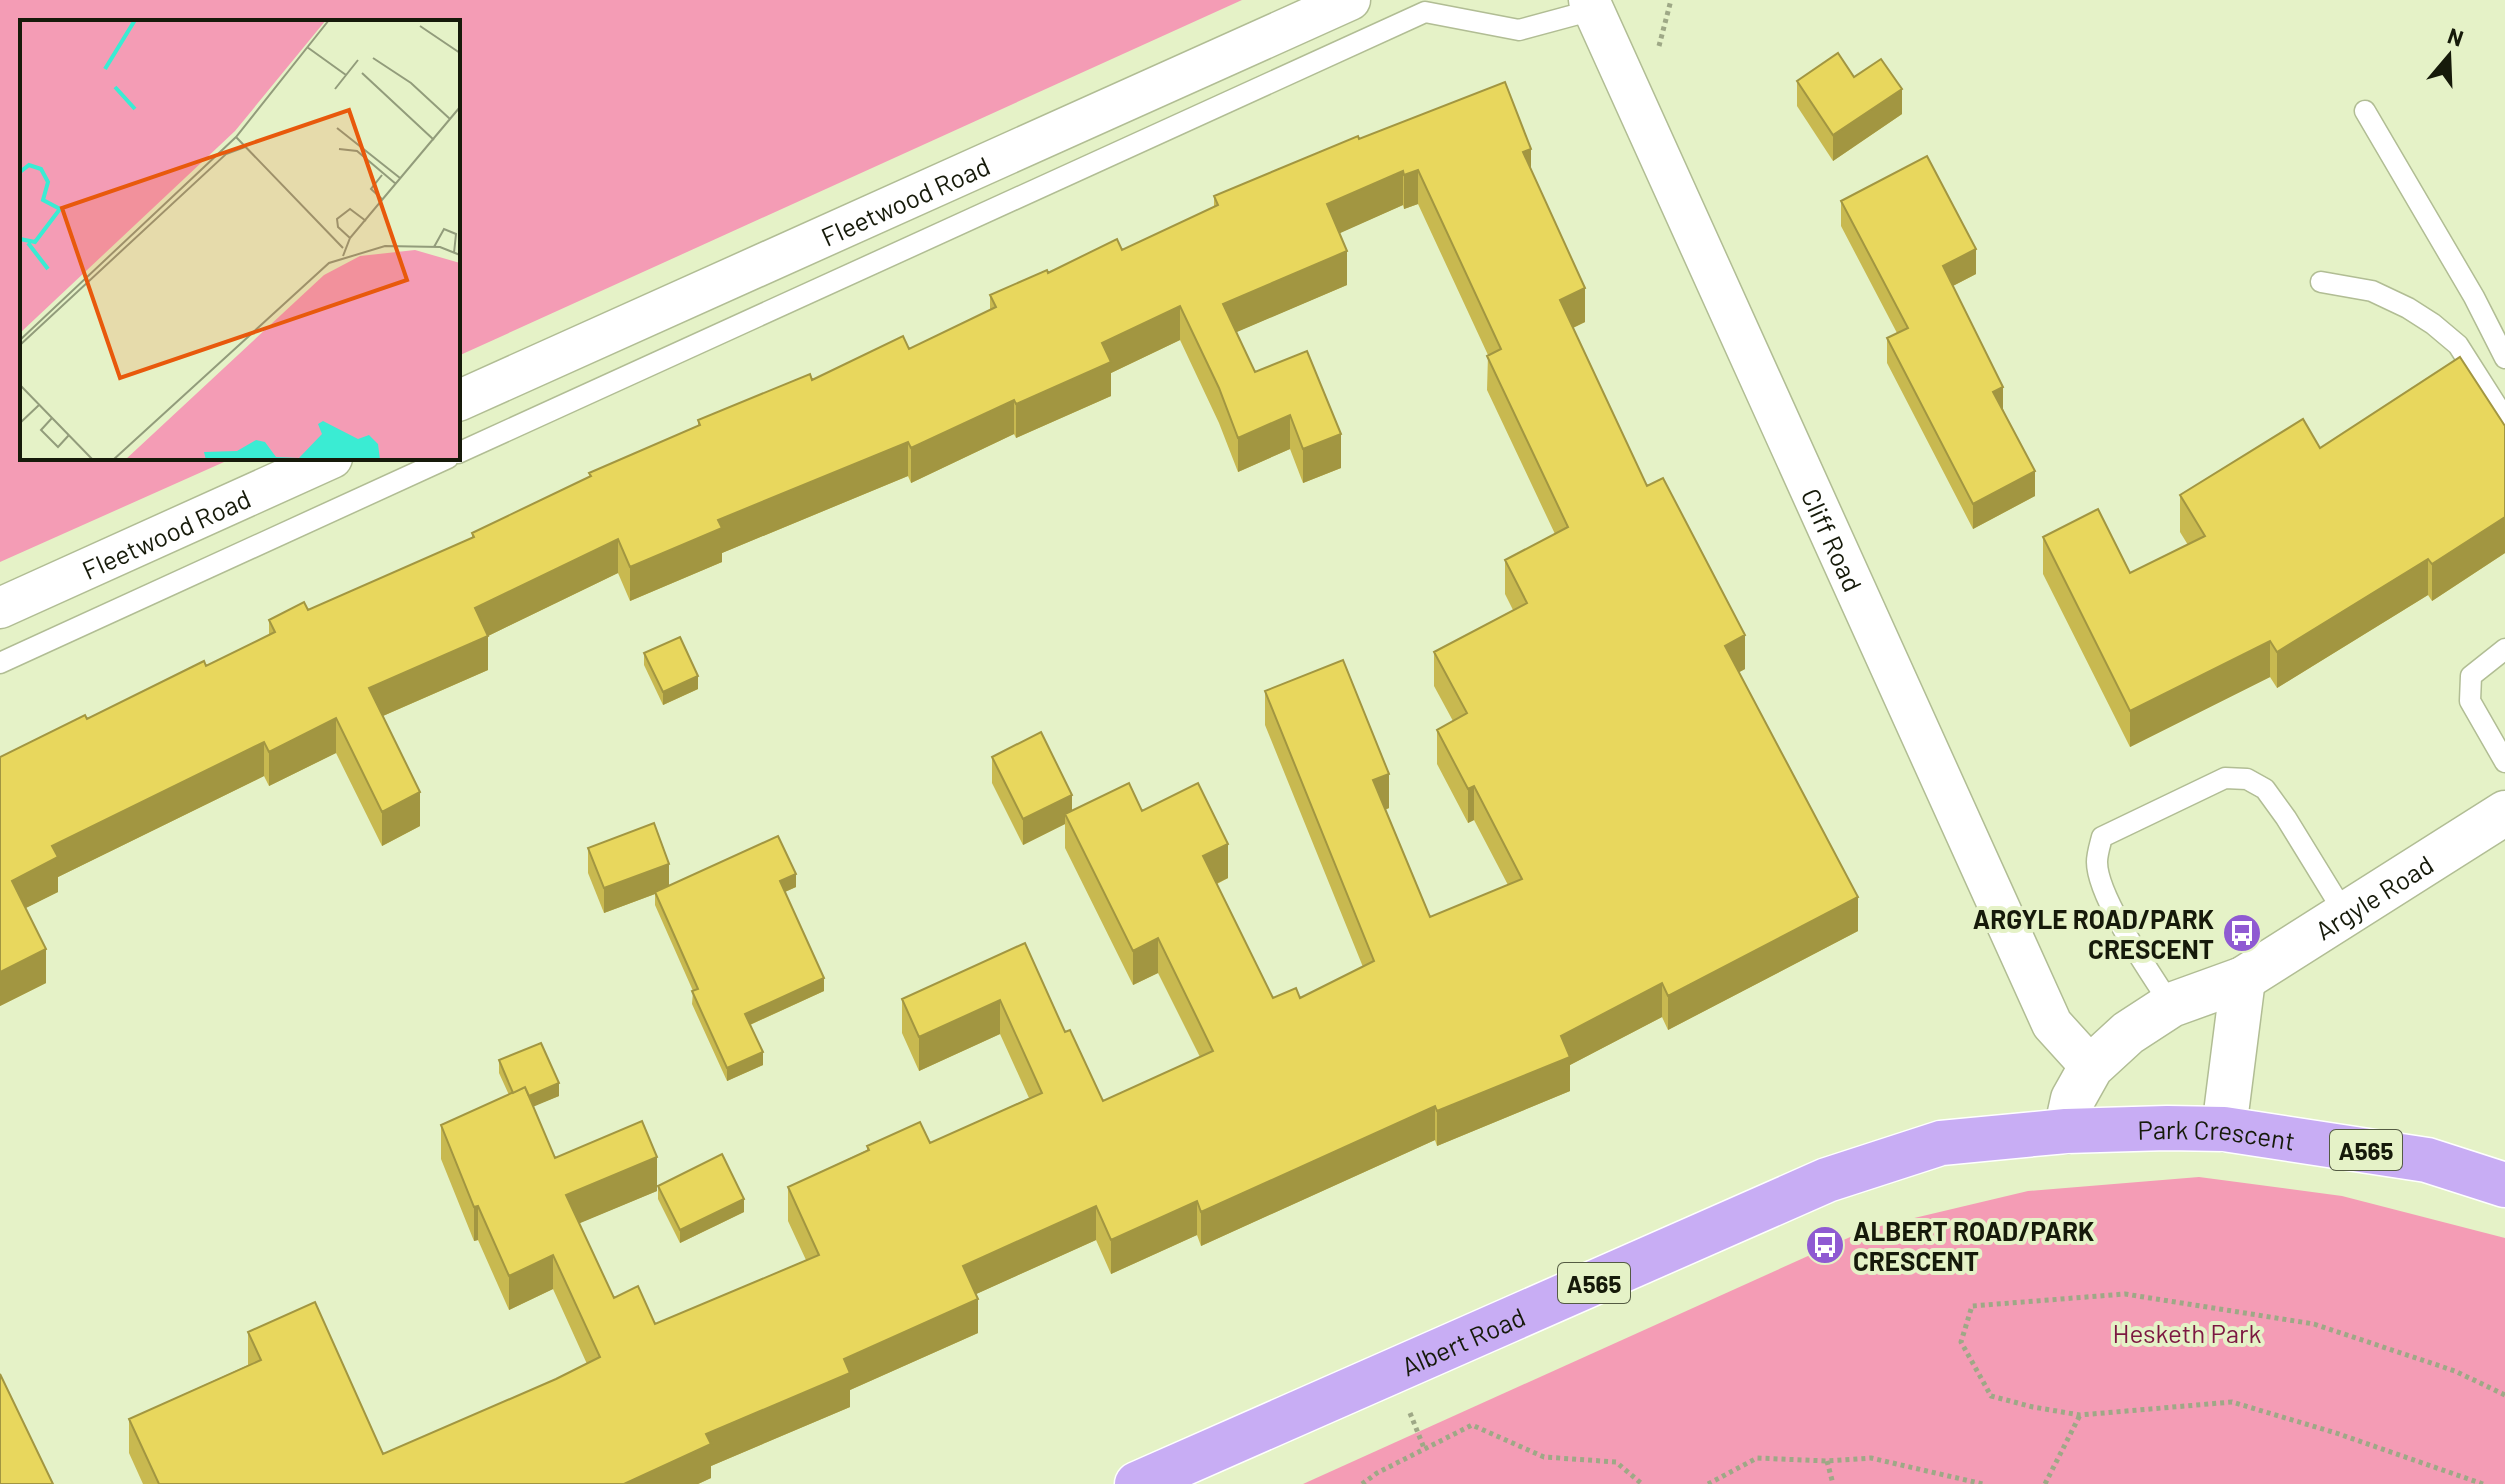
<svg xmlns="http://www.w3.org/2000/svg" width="2505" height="1484" viewBox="0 0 2505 1484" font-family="Barlow,sans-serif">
<rect width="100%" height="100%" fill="#e5f2c7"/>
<g fill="#f49cb5">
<path d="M 0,0 L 1242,0 L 458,356 L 458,22 L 22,22 L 22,458 L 233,458 L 0,562 Z"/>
<path d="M 2199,1177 L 2342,1196 L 2505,1238 L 2505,1484 L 1303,1484 L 1868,1229 L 2028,1191 Z"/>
</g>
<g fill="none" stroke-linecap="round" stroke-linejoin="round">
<defs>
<g id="lane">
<path d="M 2365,111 L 2474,297 L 2505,358"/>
<path d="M 2321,282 L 2372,291 L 2408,308 L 2433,324 L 2458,345 L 2505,419"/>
<path d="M 458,453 L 1425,12 L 1519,30 L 1593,10"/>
<path d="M 2505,649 L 2471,676 L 2470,701 L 2505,762"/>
<path d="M 0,663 L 448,458"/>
<path d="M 2171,1005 C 2151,974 2097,897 2097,862 C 2097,854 2100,845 2102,837 L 2225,778 L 2247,779 L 2265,789 L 2286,818 L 2345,914"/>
</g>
<g id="street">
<path id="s1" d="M 1589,0 L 2052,1024 L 2091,1067"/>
<path id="s2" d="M 458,401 L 1350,0"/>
<path id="s3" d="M 0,608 L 332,458"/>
</g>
<g id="secondary">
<path d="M 2224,1129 L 2243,979"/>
<path id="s4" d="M 2066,1131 L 2073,1099 L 2091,1067 L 2128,1033 L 2171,1005 L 2243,979 L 2505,813"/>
</g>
<g id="highway">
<path id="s5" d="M 1137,1484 L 1827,1180 L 1941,1143 L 2066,1131 L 2167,1128 L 2224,1129 L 2427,1160 L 2505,1185"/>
</g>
</defs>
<use href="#lane" stroke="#b1bd94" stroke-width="23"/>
<use href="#street" stroke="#b1bd94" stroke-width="43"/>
<use href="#secondary" stroke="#b1bd94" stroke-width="47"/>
<use href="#highway" stroke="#fff" stroke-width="47"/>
<g stroke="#9ea886" stroke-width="5" stroke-dasharray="4 4" stroke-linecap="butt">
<path d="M 1659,46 L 1671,0"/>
<path d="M 1410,1413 L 1424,1448"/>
<path d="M 1827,1461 L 1833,1484"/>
<path d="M 1362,1484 L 1377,1473 L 1472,1425 L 1544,1457 L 1616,1462 L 1642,1484"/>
<path d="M 1708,1484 L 1757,1458 L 1827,1461 L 1871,1458 L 1983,1484"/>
<path d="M 2045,1484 L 2080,1415"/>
<path d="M 2483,1484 L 2336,1433 L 2232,1402 L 2080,1415 L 2033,1407 L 1991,1396 L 1961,1342 L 1972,1306 L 2125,1294 L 2314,1324 L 2455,1371 L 2505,1395"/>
</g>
<use href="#lane" stroke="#fff" stroke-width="20"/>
<use href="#street" stroke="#fff" stroke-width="40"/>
<use href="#secondary" stroke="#fff" stroke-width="44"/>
<use href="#highway" stroke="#c8adf4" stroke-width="44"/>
</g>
<g fill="#c8b950">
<path d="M 1854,77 L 1902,114 L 1833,161 L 1797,106 L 1797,81 Z"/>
<path d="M 1359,139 L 1531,171 L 1585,322 L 1573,328 L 1647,486 L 1745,669 L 1739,672 L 1858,931 L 1668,1030 L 1662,1017 L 1570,1065 L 1570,1091 L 1437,1146 L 1435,1140 L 1201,1246 L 1197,1235 L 1111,1274 L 1096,1240 L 976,1294 L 978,1333 L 850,1390 L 850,1407 L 711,1466 L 711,1478 L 698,1484 L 143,1484 L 129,1453 L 129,1419 L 248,1365 L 248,1332 L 383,1454 L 556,1379 L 587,1364 L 553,1289 L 509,1310 L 478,1240 L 474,1241 L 441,1159 L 441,1125 L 509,1095 L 499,1073 L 499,1060 L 559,1096 L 533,1106 L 555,1158 L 657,1191 L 579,1223 L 614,1298 L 655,1324 L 806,1260 L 788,1221 L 788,1187 L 867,1150 L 867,1146 L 930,1143 L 1029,1098 L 1000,1034 L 919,1071 L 902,1033 L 902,999 L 1025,943 L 1065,1032 L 1103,1101 L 1200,1057 L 1158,973 L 1133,985 L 1065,848 L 1065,824 L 1023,845 L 992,783 L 992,757 L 1072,811 L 1142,811 L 1228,878 L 1217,884 L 1273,998 L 1300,998 L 1363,967 L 1265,725 L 1265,691 L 1389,808 L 1385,810 L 1430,917 L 1508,885 L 1474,820 L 1468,823 L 1437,764 L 1437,730 L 1453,721 L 1434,686 L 1434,652 L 1513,610 L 1505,594 L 1505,560 L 1555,534 L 1487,390 L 1488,355 L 1418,204 L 1404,209 L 1403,205 L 1339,233 L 1347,285 L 1236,332 L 1255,372 L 1341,468 L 1303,483 L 1290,449 L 1238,472 L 1219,423 L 1180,340 L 1111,373 L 1111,396 L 1016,438 L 1014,434 L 911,483 L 908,476 L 722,553 L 722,562 L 630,601 L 618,573 L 488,636 L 488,670 L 383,716 L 420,826 L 382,846 L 336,753 L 269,786 L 264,776 L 58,877 L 58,892 L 25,908 L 46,983 L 0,1006 L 0,757 L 206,666 L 269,635 L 269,620 L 308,610 L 472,538 L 472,533 L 589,477 L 589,473 L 698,426 L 698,420 L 812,380 L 909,349 L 990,310 L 990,295 L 1048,273 L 1122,250 L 1214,207 L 1214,196 Z"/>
<path d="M 1841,201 L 1976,274 L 1953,286 L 2003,409 L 2035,496 L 1973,529 L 1887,363 L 1887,338 L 1897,333 L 1841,226 Z"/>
<path d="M 2505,426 L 2505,553 L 2432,601 L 2428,595 L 2277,688 L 2270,677 L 2130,747 L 2043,574 L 2043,537 L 2130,573 L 2188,545 L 2180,532 L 2180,495 L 2320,448 Z"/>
<path d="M 644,653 L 698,689 L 663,705 L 644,665 Z"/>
<path d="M 588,848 L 669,885 L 796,887 L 785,892 L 824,991 L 750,1025 L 763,1065 L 727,1081 L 692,1004 L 693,991 L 655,905 L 655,894 L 604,913 L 588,873 Z"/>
<path d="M 658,1186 L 744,1212 L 680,1243 L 658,1199 Z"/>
</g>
<g fill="#a29641">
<path d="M 1902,89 L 1902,114 L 1833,161 L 1833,135 Z"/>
<path d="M 1531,149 L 1531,183 L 1523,152 Z"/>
<path d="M 1418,170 L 1418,204 L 1404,209 L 1404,175 Z"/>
<path d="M 1403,171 L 1403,205 L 1327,239 L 1327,204 Z"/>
<path d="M 1976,249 L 1976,274 L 1943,291 L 1943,266 Z"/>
<path d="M 1347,251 L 1347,285 L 1223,338 L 1223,304 Z"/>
<path d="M 1585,288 L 1585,322 L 1560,334 L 1560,300 Z"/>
<path d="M 1180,306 L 1180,340 L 1111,373 L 1111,396 L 1016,438 L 1016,404 L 1102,343 Z"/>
<path d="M 2003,387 L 2003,412 L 1993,392 Z"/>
<path d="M 1014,400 L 1014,434 L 911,483 L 911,448 Z"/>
<path d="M 1290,415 L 1290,449 L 1238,472 L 1238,438 Z"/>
<path d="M 1341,434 L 1341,468 L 1303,483 L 1303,449 Z"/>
<path d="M 908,442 L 908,476 L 722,553 L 722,562 L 630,601 L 630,567 L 718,520 Z"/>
<path d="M 2035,471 L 2035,496 L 1973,529 L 1973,504 Z"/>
<path d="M 2505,517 L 2505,553 L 2432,601 L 2432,564 Z"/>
<path d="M 618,539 L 618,573 L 488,636 L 488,670 L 369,722 L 369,688 L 475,608 Z"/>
<path d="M 2428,559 L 2428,595 L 2277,688 L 2277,652 Z"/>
<path d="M 1745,635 L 1745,669 L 1725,680 L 1725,646 Z"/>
<path d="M 2270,641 L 2270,677 L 2130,747 L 2130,711 Z"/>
<path d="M 698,676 L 698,689 L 663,705 L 663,692 Z"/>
<path d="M 336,718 L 336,753 L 269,786 L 269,752 Z"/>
<path d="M 264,742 L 264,776 L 58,877 L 58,892 L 12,915 L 12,881 L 52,846 Z"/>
<path d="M 1389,774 L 1389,808 L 1373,814 L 1373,780 Z"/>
<path d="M 1474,786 L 1474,820 L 1468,823 L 1468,789 Z"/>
<path d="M 420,792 L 420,826 L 382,846 L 382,812 Z"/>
<path d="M 1072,795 L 1072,821 L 1065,814 L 1065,824 L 1023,845 L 1023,819 Z"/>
<path d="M 1228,844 L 1228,878 L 1203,890 L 1203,856 Z"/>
<path d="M 669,864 L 669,889 L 655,892 L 655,894 L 604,913 L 604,888 Z"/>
<path d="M 796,874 L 796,887 L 780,894 L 780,881 Z"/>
<path d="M 1858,897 L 1858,931 L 1668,1030 L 1668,996 Z"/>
<path d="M 1158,938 L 1158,973 L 1133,985 L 1133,951 Z"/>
<path d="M 46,949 L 46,983 L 0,1006 L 0,972 Z"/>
<path d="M 824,978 L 824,991 L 745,1027 L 745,1014 Z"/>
<path d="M 1662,983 L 1662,1017 L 1570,1065 L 1570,1091 L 1437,1146 L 1437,1111 L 1561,1036 Z"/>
<path d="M 1000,1000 L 1000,1034 L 919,1071 L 919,1037 Z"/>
<path d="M 763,1052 L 763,1065 L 727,1081 L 727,1068 Z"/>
<path d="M 559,1083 L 559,1096 L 516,1114 L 516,1101 Z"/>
<path d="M 1435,1106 L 1435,1140 L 1201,1246 L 1201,1212 Z"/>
<path d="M 657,1157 L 657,1191 L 566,1229 L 566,1195 Z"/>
<path d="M 744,1199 L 744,1212 L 680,1243 L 680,1230 Z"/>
<path d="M 1197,1201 L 1197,1235 L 1111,1274 L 1111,1240 Z"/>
<path d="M 478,1206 L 478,1240 L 474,1241 L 474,1207 Z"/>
<path d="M 1096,1206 L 1096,1240 L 963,1300 L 963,1266 Z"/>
<path d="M 553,1255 L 553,1289 L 509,1310 L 509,1276 Z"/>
<path d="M 978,1299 L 978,1333 L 850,1390 L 850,1407 L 711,1466 L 711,1478 L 698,1484 L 624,1484 L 706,1434 L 844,1359 Z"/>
</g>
<g fill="#e8d75d" stroke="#a29641" stroke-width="2">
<path d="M 1838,53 L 1854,77 L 1881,59 L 1902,89 L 1833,135 L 1797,81 Z"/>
<path d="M 1505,82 L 1531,149 L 1523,152 L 1585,288 L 1560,300 L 1647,486 L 1663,478 L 1745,635 L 1725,646 L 1858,897 L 1668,996 L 1662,983 L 1561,1036 L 1570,1057 L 1437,1111 L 1435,1106 L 1201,1212 L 1197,1201 L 1111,1240 L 1096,1206 L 963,1266 L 978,1299 L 844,1359 L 850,1373 L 706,1434 L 711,1444 L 624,1484 L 159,1484 L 129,1419 L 261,1360 L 248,1332 L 315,1302 L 383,1454 L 556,1379 L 600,1357 L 553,1255 L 509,1276 L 478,1206 L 474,1207 L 441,1125 L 525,1087 L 555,1158 L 642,1121 L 657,1157 L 566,1195 L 614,1298 L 638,1286 L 655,1324 L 819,1255 L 788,1187 L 869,1150 L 867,1146 L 920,1122 L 930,1143 L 1042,1093 L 1000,1000 L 919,1037 L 902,999 L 1025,943 L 1065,1032 L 1070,1030 L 1103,1101 L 1213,1051 L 1158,938 L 1133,951 L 1065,814 L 1129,783 L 1142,811 L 1198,783 L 1228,844 L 1203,856 L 1273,998 L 1296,988 L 1300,998 L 1374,961 L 1265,691 L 1343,660 L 1389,774 L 1373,780 L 1430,917 L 1522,879 L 1474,786 L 1468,789 L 1437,730 L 1467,713 L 1434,652 L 1527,603 L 1505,560 L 1568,527 L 1487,356 L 1501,349 L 1418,170 L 1404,175 L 1403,171 L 1327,204 L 1347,251 L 1223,304 L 1255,372 L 1307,351 L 1341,434 L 1303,449 L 1290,415 L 1238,438 L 1219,388 L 1180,306 L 1102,343 L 1111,362 L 1016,404 L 1014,400 L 911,448 L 908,442 L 718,520 L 722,528 L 630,567 L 618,539 L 475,608 L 488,636 L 369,688 L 420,792 L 382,812 L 336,718 L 269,752 L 264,742 L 52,846 L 58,857 L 12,881 L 46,949 L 0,972 L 0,757 L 85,715 L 87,719 L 204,661 L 206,666 L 275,632 L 269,620 L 304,602 L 308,610 L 474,537 L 472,533 L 591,476 L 589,473 L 700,425 L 698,420 L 810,374 L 812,380 L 903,336 L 909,349 L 996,307 L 990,295 L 1047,270 L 1048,273 L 1117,239 L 1122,250 L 1218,205 L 1214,196 L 1358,136 L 1359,139 Z"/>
<path d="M 1927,156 L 1976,249 L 1943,266 L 2003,387 L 1993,392 L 2035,471 L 1973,504 L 1887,338 L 1908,328 L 1841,201 Z"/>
<path d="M 2460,357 L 2505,426 L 2505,517 L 2432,564 L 2428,559 L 2277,652 L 2270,641 L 2130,711 L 2043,537 L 2098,509 L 2130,573 L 2205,536 L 2180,495 L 2303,419 L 2320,448 Z"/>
<path d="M 680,637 L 698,676 L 663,692 L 644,653 Z"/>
<path d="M 1041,732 L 1072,795 L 1023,819 L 992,757 Z"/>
<path d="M 654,823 L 669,864 L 604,888 L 588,848 Z"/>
<path d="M 778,836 L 796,874 L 780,881 L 824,978 L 745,1014 L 763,1052 L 727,1068 L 692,991 L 698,989 L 655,892 Z"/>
<path d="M 541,1043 L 559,1083 L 529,1096 L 525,1087 L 513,1093 L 499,1060 Z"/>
<path d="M 722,1154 L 744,1199 L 680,1230 L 658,1186 Z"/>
<path d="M 0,1374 L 53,1484 L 0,1484 Z"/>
</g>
<defs>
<symbol id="bus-disc" viewBox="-11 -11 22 22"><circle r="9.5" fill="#8f5ad2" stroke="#e5f2c7"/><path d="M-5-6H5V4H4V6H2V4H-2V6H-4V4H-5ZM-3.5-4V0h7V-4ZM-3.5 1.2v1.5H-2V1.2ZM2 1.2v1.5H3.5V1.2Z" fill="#fff"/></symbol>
</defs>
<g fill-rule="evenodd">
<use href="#bus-disc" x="2220" y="911" width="44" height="44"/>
<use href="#bus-disc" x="1803" y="1223" width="44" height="44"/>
</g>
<g text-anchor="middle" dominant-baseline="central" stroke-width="8" stroke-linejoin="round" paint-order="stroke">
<g fill="#e5f2c7" stroke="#545b43" stroke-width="2">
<rect x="2330" y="1130" width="72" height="40" rx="6"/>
<rect x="1558" y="1263" width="72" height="40" rx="6"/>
</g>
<g font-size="24" font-weight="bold" fill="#161a0a">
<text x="2366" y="1150">A565</text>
<text x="1594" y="1283">A565</text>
</g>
<g font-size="26" fill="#161a0a" stroke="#e5f2c7">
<text stroke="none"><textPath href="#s2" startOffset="490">Fleetwood Road</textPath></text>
<text stroke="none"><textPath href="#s3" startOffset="182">Fleetwood Road</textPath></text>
<text stroke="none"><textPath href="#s1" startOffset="592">Cliff Road</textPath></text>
<text stroke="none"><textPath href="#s4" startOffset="402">Argyle Road</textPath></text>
<text stroke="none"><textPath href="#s5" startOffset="1150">Park Crescent</textPath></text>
<text stroke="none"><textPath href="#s5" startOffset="356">Albert Road</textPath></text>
</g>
<g font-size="26" font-weight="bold" fill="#161a0a" stroke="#e5f2c7" text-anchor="end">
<text x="2214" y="918">ARGYLE ROAD/PARK<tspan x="2214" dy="30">CRESCENT</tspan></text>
<text x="1853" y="1230" text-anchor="start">ALBERT ROAD/PARK<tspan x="1853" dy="30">CRESCENT</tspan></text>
</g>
<g font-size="26" fill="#7c1841" stroke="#e5f2c7">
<text x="2187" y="1332">Hesketh Park</text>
</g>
</g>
<g transform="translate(20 20)">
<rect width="440" height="440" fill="#e5f2c7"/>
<path d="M 0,0 L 306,0 L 215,111 L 0,313 ZM 395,230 L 440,243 L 440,440 L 105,440 L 304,255 L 340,236 Z" fill="#f49cb5"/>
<path d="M 303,401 L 338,419 L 349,415 L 358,424 L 360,440 L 186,440 L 184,432 L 217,431 L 236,420 L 245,422 L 256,437 L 279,438 L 302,414 L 298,404 Z" fill="#3aecd3"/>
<path fill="none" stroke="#3aecd3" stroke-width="4" d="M 85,49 L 115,0M 95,67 L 115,89M 0,152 L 9,145 L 21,149 L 28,162 L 23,180 L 40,189 L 15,222 L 0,219M 8,223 L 28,249"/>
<path fill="none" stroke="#929c7b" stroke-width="2" d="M 400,6 L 440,33M 287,27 L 326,55M 353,38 L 391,63 L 430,99M 342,53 L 414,120M 315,69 L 338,40M 317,108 L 380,158M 216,117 L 323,228M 319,129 L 337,131 L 376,164M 362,155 L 351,169 L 363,180M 330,218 L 318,207 L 317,199 L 330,189 L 346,201M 414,227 L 424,209 L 436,214 L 434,233M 323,236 L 330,218 L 440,87M 0,320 L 216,117 L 309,0M 0,325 L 206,134 L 225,127M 0,365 L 73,440M 32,398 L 21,410 L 38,427 L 49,415M 0,403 L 19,385M 93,440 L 309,243 L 365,226 L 420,227 L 440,235"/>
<path fill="#e8590c" fill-opacity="0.15" stroke="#e8590c" stroke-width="4" d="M 329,90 L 387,260 L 100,358 L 42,188 Z"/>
<rect width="440" height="440" fill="none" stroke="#161a0a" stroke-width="4"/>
</g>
<g transform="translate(2449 56) rotate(19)" stroke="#e5f2c7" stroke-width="6" paint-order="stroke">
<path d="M0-6L14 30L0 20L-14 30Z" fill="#161a0a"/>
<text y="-12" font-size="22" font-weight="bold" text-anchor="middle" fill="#161a0a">N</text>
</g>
</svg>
